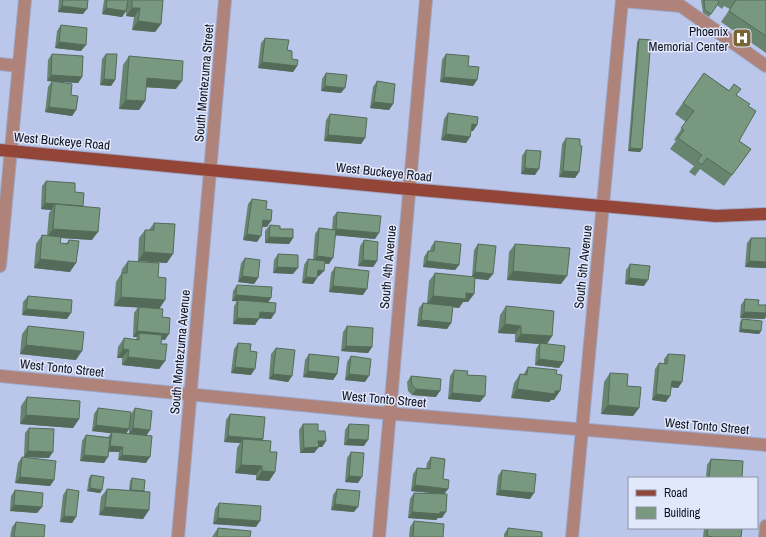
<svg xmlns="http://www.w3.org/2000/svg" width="766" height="537" viewBox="0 0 766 537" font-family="'Archivo Narrow',sans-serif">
<rect width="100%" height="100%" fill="#bbc6eb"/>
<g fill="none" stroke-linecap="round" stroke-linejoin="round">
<defs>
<g id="minor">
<path d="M 622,1 L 681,6 L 766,66"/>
<path d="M 0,64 L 18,66"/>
<path d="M 0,266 L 25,0"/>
<path d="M 0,376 L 373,412 L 766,445"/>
<path d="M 178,537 L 225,0"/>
<path d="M 379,537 L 426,0"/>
<path d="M 572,537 L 622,0"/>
<path d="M 765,537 L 766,526"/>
</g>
<path id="major" d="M 0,150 L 409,189 L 716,216 L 766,214"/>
</defs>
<use href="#minor" stroke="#9ca6c6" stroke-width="14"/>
<use href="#major" stroke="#9ca6c6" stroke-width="14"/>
<use href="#minor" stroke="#af8379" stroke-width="12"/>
<use href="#major" stroke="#934538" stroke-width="12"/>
</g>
<g fill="#67846e">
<path d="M 59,0 L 88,0 L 83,14 L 58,12 Z"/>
<path d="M 104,0 L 163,0 L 161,24 L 155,32 L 132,30 L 134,17 L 126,16 L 126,11 L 122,17 L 102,14 Z"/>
<path d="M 701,0 L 766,0 L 766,53 L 721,22 L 730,9 L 724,6 L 722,9 L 717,5 L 709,17 L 703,13 Z"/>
<path d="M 61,25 L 81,51 L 55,48 L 57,31 Z"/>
<path d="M 265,38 L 287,50 L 292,59 L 297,66 L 293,72 L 258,68 L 261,43 Z"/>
<path d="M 639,39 L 642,149 L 640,152 L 628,151 L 637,42 Z"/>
<path d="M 52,54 L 82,77 L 78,83 L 47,81 L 48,60 Z"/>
<path d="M 106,54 L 115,80 L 111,86 L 100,85 L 102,59 Z"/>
<path d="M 446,54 L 468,66 L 477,80 L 473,86 L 440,82 L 442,60 Z"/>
<path d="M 129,56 L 176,89 L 146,87 L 145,101 L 139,110 L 119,109 L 123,65 Z"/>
<path d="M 326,73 L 341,93 L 321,91 L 322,79 Z"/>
<path d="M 704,73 L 736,95 L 748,106 L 739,141 L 751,149 L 724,186 L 700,169 L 695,176 L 689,172 L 694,166 L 670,149 L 676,141 L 674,140 L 686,122 L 675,114 Z"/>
<path d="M 52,81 L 76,110 L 72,116 L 45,112 L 48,87 Z"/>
<path d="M 377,81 L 393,104 L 389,110 L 370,108 L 373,87 Z"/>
<path d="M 448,113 L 477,125 L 473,131 L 471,131 L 470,137 L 466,143 L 441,140 L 444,119 Z"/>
<path d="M 330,114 L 365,138 L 361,144 L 324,141 L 326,120 Z"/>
<path d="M 566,138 L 579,172 L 575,178 L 559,177 L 562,144 Z"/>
<path d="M 526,150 L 535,175 L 521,174 L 522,156 Z"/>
<path d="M 46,181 L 75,192 L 83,206 L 92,240 L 61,238 L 60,243 L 66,244 L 69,240 L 70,272 L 34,268 L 36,244 L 42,235 L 47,236 L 49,213 L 51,210 L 41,209 L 42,186 Z"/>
<path d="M 252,199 L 266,209 L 267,227 L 262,227 L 257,242 L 243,240 L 248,204 Z"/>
<path d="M 337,212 L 375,239 L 335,235 L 329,264 L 324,263 L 319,276 L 318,276 L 313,284 L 302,283 L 304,265 L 308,259 L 313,260 L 315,234 L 319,228 L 332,230 L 333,217 Z"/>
<path d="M 154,223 L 167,263 L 138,261 L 139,238 L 145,230 L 149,230 Z"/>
<path d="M 270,225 L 280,229 L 293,238 L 289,244 L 265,243 L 265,231 Z"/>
<path d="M 751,238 L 766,238 L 766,268 L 745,267 L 747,243 Z"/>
<path d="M 364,240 L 377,261 L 373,267 L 358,266 L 360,246 Z"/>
<path d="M 435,241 L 459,265 L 455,270 L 423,267 L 424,257 L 428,251 L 430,251 L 431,247 Z"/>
<path d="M 478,244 L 493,274 L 488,280 L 475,279 L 474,294 L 468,302 L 463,302 L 459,308 L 453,307 L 451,323 L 447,329 L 417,326 L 419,308 L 423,303 L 427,303 L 429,281 L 435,273 L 472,277 L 474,250 Z"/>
<path d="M 515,244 L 561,284 L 507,280 L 509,252 Z"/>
<path d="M 278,254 L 293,274 L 273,273 L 274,260 Z"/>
<path d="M 245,258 L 258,278 L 254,284 L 238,282 L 241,263 Z"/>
<path d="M 128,261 L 158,277 L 165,300 L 159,309 L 162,317 L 165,340 L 161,339 L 161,344 L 165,361 L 159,369 L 122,365 L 122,358 L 117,358 L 118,347 L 124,338 L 135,340 L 137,337 L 133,337 L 134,313 L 138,307 L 114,306 L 116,282 L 121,274 L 122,269 Z"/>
<path d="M 630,264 L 644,286 L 625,284 L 626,270 Z"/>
<path d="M 335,267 L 363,295 L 329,292 L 331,273 Z"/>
<path d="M 237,285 L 271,298 L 268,302 L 271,319 L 259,318 L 255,325 L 233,324 L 234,306 L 237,301 L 232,301 L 233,291 Z"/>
<path d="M 28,296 L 67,319 L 22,315 L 23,302 Z"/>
<path d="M 745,299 L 758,305 L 766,305 L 766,317 L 764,319 L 740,318 L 741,305 Z"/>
<path d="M 506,306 L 552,336 L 547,344 L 563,362 L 559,368 L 535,365 L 536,349 L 539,344 L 515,342 L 515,334 L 498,333 L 500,315 Z"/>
<path d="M 742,319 L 761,331 L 759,334 L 739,332 L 740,322 Z"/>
<path d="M 28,326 L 76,360 L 20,354 L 22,334 Z"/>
<path d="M 347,326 L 372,347 L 368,353 L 341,351 L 343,332 Z"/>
<path d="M 238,343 L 250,351 L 251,375 L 231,373 L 234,349 Z"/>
<path d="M 276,348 L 292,376 L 288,382 L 269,379 L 271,354 Z"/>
<path d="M 309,354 L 337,374 L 333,380 L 303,377 L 305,360 Z"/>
<path d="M 668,354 L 682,382 L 678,388 L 671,387 L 666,402 L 652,400 L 655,369 L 659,363 L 664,364 L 664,359 Z"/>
<path d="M 351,356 L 365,382 L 345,380 L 347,362 Z"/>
<path d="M 528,367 L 554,400 L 551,400 L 549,402 L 511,398 L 514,383 L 520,374 L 523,375 Z"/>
<path d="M 454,370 L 467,375 L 480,402 L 448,399 L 450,376 Z"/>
<path d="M 610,373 L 627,386 L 639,408 L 633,416 L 601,414 L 604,382 Z"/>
<path d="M 411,376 L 436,397 L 412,395 L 408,391 L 407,382 Z"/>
<path d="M 27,397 L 79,419 L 73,428 L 20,424 L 21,406 Z"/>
<path d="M 98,408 L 131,414 L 135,408 L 150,430 L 146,436 L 129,434 L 129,429 L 126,434 L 146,463 L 118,460 L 119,452 L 109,452 L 104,463 L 80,461 L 82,441 L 86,435 L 108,437 L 111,433 L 92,431 L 94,414 Z"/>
<path d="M 230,414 L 263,439 L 262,440 L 270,452 L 275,472 L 269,481 L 256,480 L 256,475 L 235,473 L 237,448 L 240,443 L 224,442 L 226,420 Z"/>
<path d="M 303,424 L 318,431 L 326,441 L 322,447 L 318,447 L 314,453 L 300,453 L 299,430 Z"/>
<path d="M 349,424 L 364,446 L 344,445 L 345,430 Z"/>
<path d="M 29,428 L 49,458 L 24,457 L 25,433 Z"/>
<path d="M 351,452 L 358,483 L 345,482 L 347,458 Z"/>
<path d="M 22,457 L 54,480 L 50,486 L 15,483 L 18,463 Z"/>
<path d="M 431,457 L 448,489 L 444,494 L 442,518 L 438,518 L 436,520 L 408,518 L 410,499 L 414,493 L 442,494 L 411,491 L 413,474 L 417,468 L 426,469 L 427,463 Z"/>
<path d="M 711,459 L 742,478 L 706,478 L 707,465 Z"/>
<path d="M 502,470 L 530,499 L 496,495 L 498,476 Z"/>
<path d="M 91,475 L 102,490 L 100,493 L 87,491 L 89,478 Z"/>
<path d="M 132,478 L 144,491 L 149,510 L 143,519 L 99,515 L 101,497 L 107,489 L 129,490 L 130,481 Z"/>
<path d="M 67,489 L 76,517 L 72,523 L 60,522 L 63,495 Z"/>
<path d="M 337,489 L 354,512 L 331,510 L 333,495 Z"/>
<path d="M 15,490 L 42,507 L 37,513 L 10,511 L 11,496 Z"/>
<path d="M 219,503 L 256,527 L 213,524 L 215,509 Z"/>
<path d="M 414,521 L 443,537 L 409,537 L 410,527 Z"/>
<path d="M 16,522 L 44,537 L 10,537 L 12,527 Z"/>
<path d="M 218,528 L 250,537 L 212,537 Z"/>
<path d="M 508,528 L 542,537 L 504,537 L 504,534 Z"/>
<path d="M 704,528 L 742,528 L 741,537 L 703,537 Z"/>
</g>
<g fill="#546b5a">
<path d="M 62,6 L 87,9 L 83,14 L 58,12 Z"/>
<path d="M 106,8 L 126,11 L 122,17 L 102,14 Z"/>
<path d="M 132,8 L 140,8 L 134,17 L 126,16 Z"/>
<path d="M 138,21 L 161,24 L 155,32 L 132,30 Z"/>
<path d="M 59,42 L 86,45 L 81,51 L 55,48 Z"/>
<path d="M 262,62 L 297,66 L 293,72 L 258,68 Z"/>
<path d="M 51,75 L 82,77 L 78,83 L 47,81 Z"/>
<path d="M 444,77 L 477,80 L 473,86 L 440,82 Z"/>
<path d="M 147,78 L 182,81 L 176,89 L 141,87 Z"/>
<path d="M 104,79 L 115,80 L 111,86 L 100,85 Z"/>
<path d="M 325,86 L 345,88 L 341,93 L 321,91 Z"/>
<path d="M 126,100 L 145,101 L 139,110 L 119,109 Z"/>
<path d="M 374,102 L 393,104 L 389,110 L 370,108 Z"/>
<path d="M 49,107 L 76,110 L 72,116 L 45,112 Z"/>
<path d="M 472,124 L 477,125 L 473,131 L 468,130 Z"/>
<path d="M 446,134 L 470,137 L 466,143 L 441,140 Z"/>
<path d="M 328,135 L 365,138 L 361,144 L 324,141 Z"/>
<path d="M 630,148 L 642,149 L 640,152 L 628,151 Z"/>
<path d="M 525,168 L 539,169 L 535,175 L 521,174 Z"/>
<path d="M 563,171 L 579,172 L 575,178 L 559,177 Z"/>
<path d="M 45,203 L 83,206 L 55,204 L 51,210 L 41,209 Z"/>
<path d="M 263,220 L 271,221 L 267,227 L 259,226 Z"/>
<path d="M 53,229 L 98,232 L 92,240 L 47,237 Z"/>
<path d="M 336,229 L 379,233 L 375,239 L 332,235 Z"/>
<path d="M 247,234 L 261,236 L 257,242 L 243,240 Z"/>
<path d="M 269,237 L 293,238 L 289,244 L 265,243 Z"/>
<path d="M 144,252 L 173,254 L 167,263 L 138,261 Z"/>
<path d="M 317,256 L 333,258 L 329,264 L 313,262 Z"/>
<path d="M 40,259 L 76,263 L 70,272 L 34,268 Z"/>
<path d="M 363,260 L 377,261 L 373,267 L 358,266 Z"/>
<path d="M 427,261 L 459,265 L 455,270 L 423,267 Z"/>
<path d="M 749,261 L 766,262 L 766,268 L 745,267 Z"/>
<path d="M 277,267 L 298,268 L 293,274 L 273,273 Z"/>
<path d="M 318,270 L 324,271 L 319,276 L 314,276 Z"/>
<path d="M 513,271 L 567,276 L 561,284 L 507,280 Z"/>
<path d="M 475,272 L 493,274 L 488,280 L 471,278 Z"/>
<path d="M 242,276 L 258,278 L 254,284 L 238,282 Z"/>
<path d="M 306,277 L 317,278 L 313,284 L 302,283 Z"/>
<path d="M 629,278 L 648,280 L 644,286 L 625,284 Z"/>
<path d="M 333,286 L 367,289 L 363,295 L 329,292 Z"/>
<path d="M 466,293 L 474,294 L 468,302 L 463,302 L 459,308 L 427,304 L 433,296 Z"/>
<path d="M 236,295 L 271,298 L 267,304 L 232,301 Z"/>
<path d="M 121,297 L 165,300 L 159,309 L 114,306 Z"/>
<path d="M 26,309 L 71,313 L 67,319 L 22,315 Z"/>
<path d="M 260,312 L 275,313 L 271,319 L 255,318 Z"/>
<path d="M 744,312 L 766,313 L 766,317 L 764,319 L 740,318 Z"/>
<path d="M 237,318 L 259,319 L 255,325 L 233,324 Z"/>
<path d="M 421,320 L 451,323 L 447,329 L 417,326 Z"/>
<path d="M 505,324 L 521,326 L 515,334 L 498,333 Z"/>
<path d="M 741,329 L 761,331 L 759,334 L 739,332 Z"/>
<path d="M 137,331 L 169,334 L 165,340 L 139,337 L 139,333 L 137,337 L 133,337 Z"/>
<path d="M 521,334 L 552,336 L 546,345 L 540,343 L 539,344 L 515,342 Z"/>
<path d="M 26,345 L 82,351 L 76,360 L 20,354 Z"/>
<path d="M 346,346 L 372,347 L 368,353 L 341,351 Z"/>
<path d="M 123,349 L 129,350 L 122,358 L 117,358 Z"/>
<path d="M 128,357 L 165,361 L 159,369 L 122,365 Z"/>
<path d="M 539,359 L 563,362 L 559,368 L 535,365 Z"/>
<path d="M 235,367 L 255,369 L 251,375 L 231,373 Z"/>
<path d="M 308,371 L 337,374 L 333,380 L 303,377 Z"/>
<path d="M 273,374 L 292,376 L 288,382 L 269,379 Z"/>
<path d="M 349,374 L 369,376 L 365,382 L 345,380 Z"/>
<path d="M 672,381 L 682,382 L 678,388 L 668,387 Z"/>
<path d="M 416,389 L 440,391 L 436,397 L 412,395 Z"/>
<path d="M 517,389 L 555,391 L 560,391 L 554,400 L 551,400 L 549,402 L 511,398 Z"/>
<path d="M 452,393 L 485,396 L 480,402 L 448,399 Z"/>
<path d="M 656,394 L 670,396 L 666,402 L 652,400 Z"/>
<path d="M 608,405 L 639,408 L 633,416 L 601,414 Z"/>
<path d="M 26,415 L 79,419 L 73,428 L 20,424 Z"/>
<path d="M 96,425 L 129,429 L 125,435 L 92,431 Z"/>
<path d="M 133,428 L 150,430 L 146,436 L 129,434 Z"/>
<path d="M 228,436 L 263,439 L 258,445 L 243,439 L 240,443 L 224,442 Z"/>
<path d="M 348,439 L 368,440 L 364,446 L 344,445 Z"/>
<path d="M 318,441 L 326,441 L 322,447 L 314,447 Z"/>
<path d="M 110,446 L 123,447 L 119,452 L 106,451 Z"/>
<path d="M 319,447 L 314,453 L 300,453 L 304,448 Z"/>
<path d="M 28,451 L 53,452 L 49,458 L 24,457 Z"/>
<path d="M 84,455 L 108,457 L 104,463 L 80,461 Z"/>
<path d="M 122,455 L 150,457 L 146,463 L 118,460 Z"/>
<path d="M 241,465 L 262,466 L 256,475 L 235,473 Z"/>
<path d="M 262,471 L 275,472 L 269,481 L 256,480 Z"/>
<path d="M 349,476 L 362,477 L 358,483 L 345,482 Z"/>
<path d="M 20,477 L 54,480 L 50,486 L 15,483 Z"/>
<path d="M 415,485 L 448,489 L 444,494 L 411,491 Z"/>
<path d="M 90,488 L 102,490 L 100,493 L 87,491 Z"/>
<path d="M 500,490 L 534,493 L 530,499 L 496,495 Z"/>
<path d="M 335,504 L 358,507 L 354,512 L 331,510 Z"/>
<path d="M 14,505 L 42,507 L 37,513 L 10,511 Z"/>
<path d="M 105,507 L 149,510 L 143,519 L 99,515 Z"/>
<path d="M 412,512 L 446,512 L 442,518 L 438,518 L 436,520 L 408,518 Z"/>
<path d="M 64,516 L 76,517 L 72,523 L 60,522 Z"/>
<path d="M 218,518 L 260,521 L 256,527 L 213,524 Z"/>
</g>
<g fill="#789980" stroke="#546b5a">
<path d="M 63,0 L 88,0 L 87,9 L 62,6 Z"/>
<path d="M 107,0 L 128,0 L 126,11 L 106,8 Z"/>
<path d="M 132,0 L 163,0 L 161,24 L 138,21 L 140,8 L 132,8 Z"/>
<path d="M 704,0 L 717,0 L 719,2 L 711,14 L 705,10 Z"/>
<path d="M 736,0 L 766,0 L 766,36 L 729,11 Z"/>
<path d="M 61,25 L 87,28 L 86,45 L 59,42 Z"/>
<path d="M 265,38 L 289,40 L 287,50 L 292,51 L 292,59 L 298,60 L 297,66 L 262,62 Z"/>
<path d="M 639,39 L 651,40 L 642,149 L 630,148 Z"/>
<path d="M 52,54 L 83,56 L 82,77 L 51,75 Z"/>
<path d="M 106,54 L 117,54 L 115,80 L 104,79 Z"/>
<path d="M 446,54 L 469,56 L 468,66 L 479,67 L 477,80 L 444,77 Z"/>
<path d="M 129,56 L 183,61 L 182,81 L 147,78 L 145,101 L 126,100 Z"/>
<path d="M 326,73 L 347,75 L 345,88 L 325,86 Z"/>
<path d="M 704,73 L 729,91 L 734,84 L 741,89 L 736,95 L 750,104 L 748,106 L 756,111 L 739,141 L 751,149 L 732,175 L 707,158 L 702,165 L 697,161 L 702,155 L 678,138 L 684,130 L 681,128 L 694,111 L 683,103 Z"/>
<path d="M 52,81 L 72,84 L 71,95 L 78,96 L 76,110 L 49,107 Z"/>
<path d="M 377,81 L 395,84 L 393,104 L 374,102 Z"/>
<path d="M 448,113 L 478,117 L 477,125 L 472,124 L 470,137 L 446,134 Z"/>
<path d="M 330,114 L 367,118 L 365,138 L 328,135 Z"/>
<path d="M 566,138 L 580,139 L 580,146 L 582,146 L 579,172 L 563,171 Z"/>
<path d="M 526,150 L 541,151 L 539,169 L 525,168 Z"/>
<path d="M 46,181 L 75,183 L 75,192 L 84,193 L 83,206 L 45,203 Z"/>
<path d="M 252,199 L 267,201 L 266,209 L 272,210 L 271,221 L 263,220 L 261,236 L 247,234 Z"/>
<path d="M 55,204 L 100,208 L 98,232 L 53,229 Z"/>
<path d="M 337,212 L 381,216 L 379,233 L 336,229 Z"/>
<path d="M 154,223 L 175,224 L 173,254 L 144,252 L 145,230 L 154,230 Z"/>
<path d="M 270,225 L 280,226 L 280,229 L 293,229 L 293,238 L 269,237 Z"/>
<path d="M 319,228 L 336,230 L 333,258 L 317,256 Z"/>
<path d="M 42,235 L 61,237 L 60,243 L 68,244 L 69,240 L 79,241 L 76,263 L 40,259 Z"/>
<path d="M 751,238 L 766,238 L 766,262 L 749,261 Z"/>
<path d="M 364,240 L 378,242 L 377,261 L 363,260 Z"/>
<path d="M 435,241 L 461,244 L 459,265 L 427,261 L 428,251 L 434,251 Z"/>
<path d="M 478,244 L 496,246 L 493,274 L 475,272 Z"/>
<path d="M 515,244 L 570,248 L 567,276 L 513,271 Z"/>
<path d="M 278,254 L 298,255 L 298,268 L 277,267 Z"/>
<path d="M 245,258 L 260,260 L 258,278 L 242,276 Z"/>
<path d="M 308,259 L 325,261 L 324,271 L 318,270 L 317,278 L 306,277 Z"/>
<path d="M 128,261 L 159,263 L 158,277 L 166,278 L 165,300 L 121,297 L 122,273 L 127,273 Z"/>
<path d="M 630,264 L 650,266 L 648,280 L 629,278 Z"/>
<path d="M 335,267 L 369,271 L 367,289 L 333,286 Z"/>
<path d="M 435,273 L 475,277 L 474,294 L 466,293 L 466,299 L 433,296 Z"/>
<path d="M 237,285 L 272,287 L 271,298 L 236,295 Z"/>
<path d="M 28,296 L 72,300 L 71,313 L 26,309 Z"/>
<path d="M 745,299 L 759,300 L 758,305 L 766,305 L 766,313 L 744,312 Z"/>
<path d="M 238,300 L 276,303 L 275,313 L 260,312 L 259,319 L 237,318 Z"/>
<path d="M 423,303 L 453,306 L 451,323 L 421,320 Z"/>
<path d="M 506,306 L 554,311 L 552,336 L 521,334 L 521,326 L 505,324 Z"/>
<path d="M 139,307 L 163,309 L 162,317 L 170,318 L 169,334 L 137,331 Z"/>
<path d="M 742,319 L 762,321 L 761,331 L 741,329 Z"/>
<path d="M 28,326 L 84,332 L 82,351 L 26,345 Z"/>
<path d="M 347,326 L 373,328 L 372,347 L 346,346 Z"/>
<path d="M 139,333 L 162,335 L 161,344 L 167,344 L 165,361 L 128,357 L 129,350 L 123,349 L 124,338 L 139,340 Z"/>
<path d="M 238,343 L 251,344 L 250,351 L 257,352 L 255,369 L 235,367 Z"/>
<path d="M 540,343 L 565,346 L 563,362 L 539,359 Z"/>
<path d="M 276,348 L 295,350 L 292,376 L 273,374 Z"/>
<path d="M 309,354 L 339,357 L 337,374 L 308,371 Z"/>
<path d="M 668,354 L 685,355 L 682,382 L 672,381 L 670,396 L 656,394 L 659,363 L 667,364 Z"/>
<path d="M 351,356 L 371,359 L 369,376 L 349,374 Z"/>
<path d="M 528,367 L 557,370 L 556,374 L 562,375 L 560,391 L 555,391 L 555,394 L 517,389 L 520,374 L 527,375 Z"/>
<path d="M 454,370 L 468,371 L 467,375 L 486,376 L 485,396 L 452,393 Z"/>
<path d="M 610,373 L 628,374 L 627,386 L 641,387 L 639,408 L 608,405 Z"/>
<path d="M 411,376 L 441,379 L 440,391 L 416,389 L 412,385 Z"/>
<path d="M 27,397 L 80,401 L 79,419 L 26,415 Z"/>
<path d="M 98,408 L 131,412 L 129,429 L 96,425 Z"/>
<path d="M 135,408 L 152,411 L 150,430 L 133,428 Z"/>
<path d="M 230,414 L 265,417 L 263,439 L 228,436 Z"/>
<path d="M 303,424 L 318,424 L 318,431 L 325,431 L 326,441 L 318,441 L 319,447 L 304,448 Z"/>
<path d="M 349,424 L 369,425 L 368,440 L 348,439 Z"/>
<path d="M 29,428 L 54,429 L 53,452 L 28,451 Z"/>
<path d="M 112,432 L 152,436 L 150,457 L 122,455 L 123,447 L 110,446 Z"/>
<path d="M 86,435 L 110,438 L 108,457 L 84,455 Z"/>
<path d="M 243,439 L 271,441 L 270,452 L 277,452 L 275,472 L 262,471 L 262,466 L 241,465 Z"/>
<path d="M 351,452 L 364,453 L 362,477 L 349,476 Z"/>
<path d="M 22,457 L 56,461 L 54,480 L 20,477 Z"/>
<path d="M 431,457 L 445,459 L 443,479 L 449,480 L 448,489 L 415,485 L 417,468 L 430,469 Z"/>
<path d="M 711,459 L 743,461 L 742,478 L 709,478 Z"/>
<path d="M 502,470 L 536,474 L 534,493 L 500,490 Z"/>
<path d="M 91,475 L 104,477 L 102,490 L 90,488 Z"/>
<path d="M 132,478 L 145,480 L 144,491 L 131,490 Z"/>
<path d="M 67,489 L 79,491 L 76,517 L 64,516 Z"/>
<path d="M 107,489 L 150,492 L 149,510 L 105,507 Z"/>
<path d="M 337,489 L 360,491 L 358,507 L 335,504 Z"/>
<path d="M 15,490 L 43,493 L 42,507 L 14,505 Z"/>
<path d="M 414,493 L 447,494 L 446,512 L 440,512 L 440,514 L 412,512 Z"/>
<path d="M 219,503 L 261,506 L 260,521 L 218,518 Z"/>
<path d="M 414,521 L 444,524 L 443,537 L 413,537 Z"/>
<path d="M 16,522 L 45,525 L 44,537 L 14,537 Z"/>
<path d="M 218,528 L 251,531 L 250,537 L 217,537 Z"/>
<path d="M 508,528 L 542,532 L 542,537 L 507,537 Z"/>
<path d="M 708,528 L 742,528 L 741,537 L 714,537 L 707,536 Z"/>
</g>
<defs>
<symbol id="hospital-square" viewBox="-11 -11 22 22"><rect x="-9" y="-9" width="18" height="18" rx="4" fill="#786735" stroke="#e2e8fb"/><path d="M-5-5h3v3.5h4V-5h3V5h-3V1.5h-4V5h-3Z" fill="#fff"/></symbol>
</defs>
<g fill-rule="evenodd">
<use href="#hospital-square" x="731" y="27" width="22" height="22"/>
</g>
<g text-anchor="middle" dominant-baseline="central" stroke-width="3" stroke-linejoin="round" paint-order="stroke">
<g font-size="13" fill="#0f1320" stroke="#e2e8fb" text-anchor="end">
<text x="728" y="31">Phoenix<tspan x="728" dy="15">Memorial Center</tspan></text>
</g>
<g font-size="13" fill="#0f1320" stroke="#e2e8fb">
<text transform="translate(204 83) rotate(-85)">South Montezuma Street</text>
<text transform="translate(62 141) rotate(5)">West Buckeye Road</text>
<text transform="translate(384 172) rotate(6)">West Buckeye Road</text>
<text transform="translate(388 267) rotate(-85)">South 4th Avenue</text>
<text transform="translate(583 267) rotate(-84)">South 5th Avenue</text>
<text transform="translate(180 352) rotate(-85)">South Montezuma Avenue</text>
<text transform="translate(62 368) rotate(6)">West Tonto Street</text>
<text transform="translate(384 399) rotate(5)">West Tonto Street</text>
<text transform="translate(707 426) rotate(5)">West Tonto Street</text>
</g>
</g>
<rect x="628" y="477" width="130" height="52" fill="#e2e8fb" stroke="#8e93a3"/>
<rect x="636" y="490" width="20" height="6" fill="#934538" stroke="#8e93a3"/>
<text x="664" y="497" font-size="12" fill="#0f1320">Road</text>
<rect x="636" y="507" width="20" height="12" fill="#789980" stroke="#8e93a3"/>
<text x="664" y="517" font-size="12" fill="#0f1320">Building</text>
</svg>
